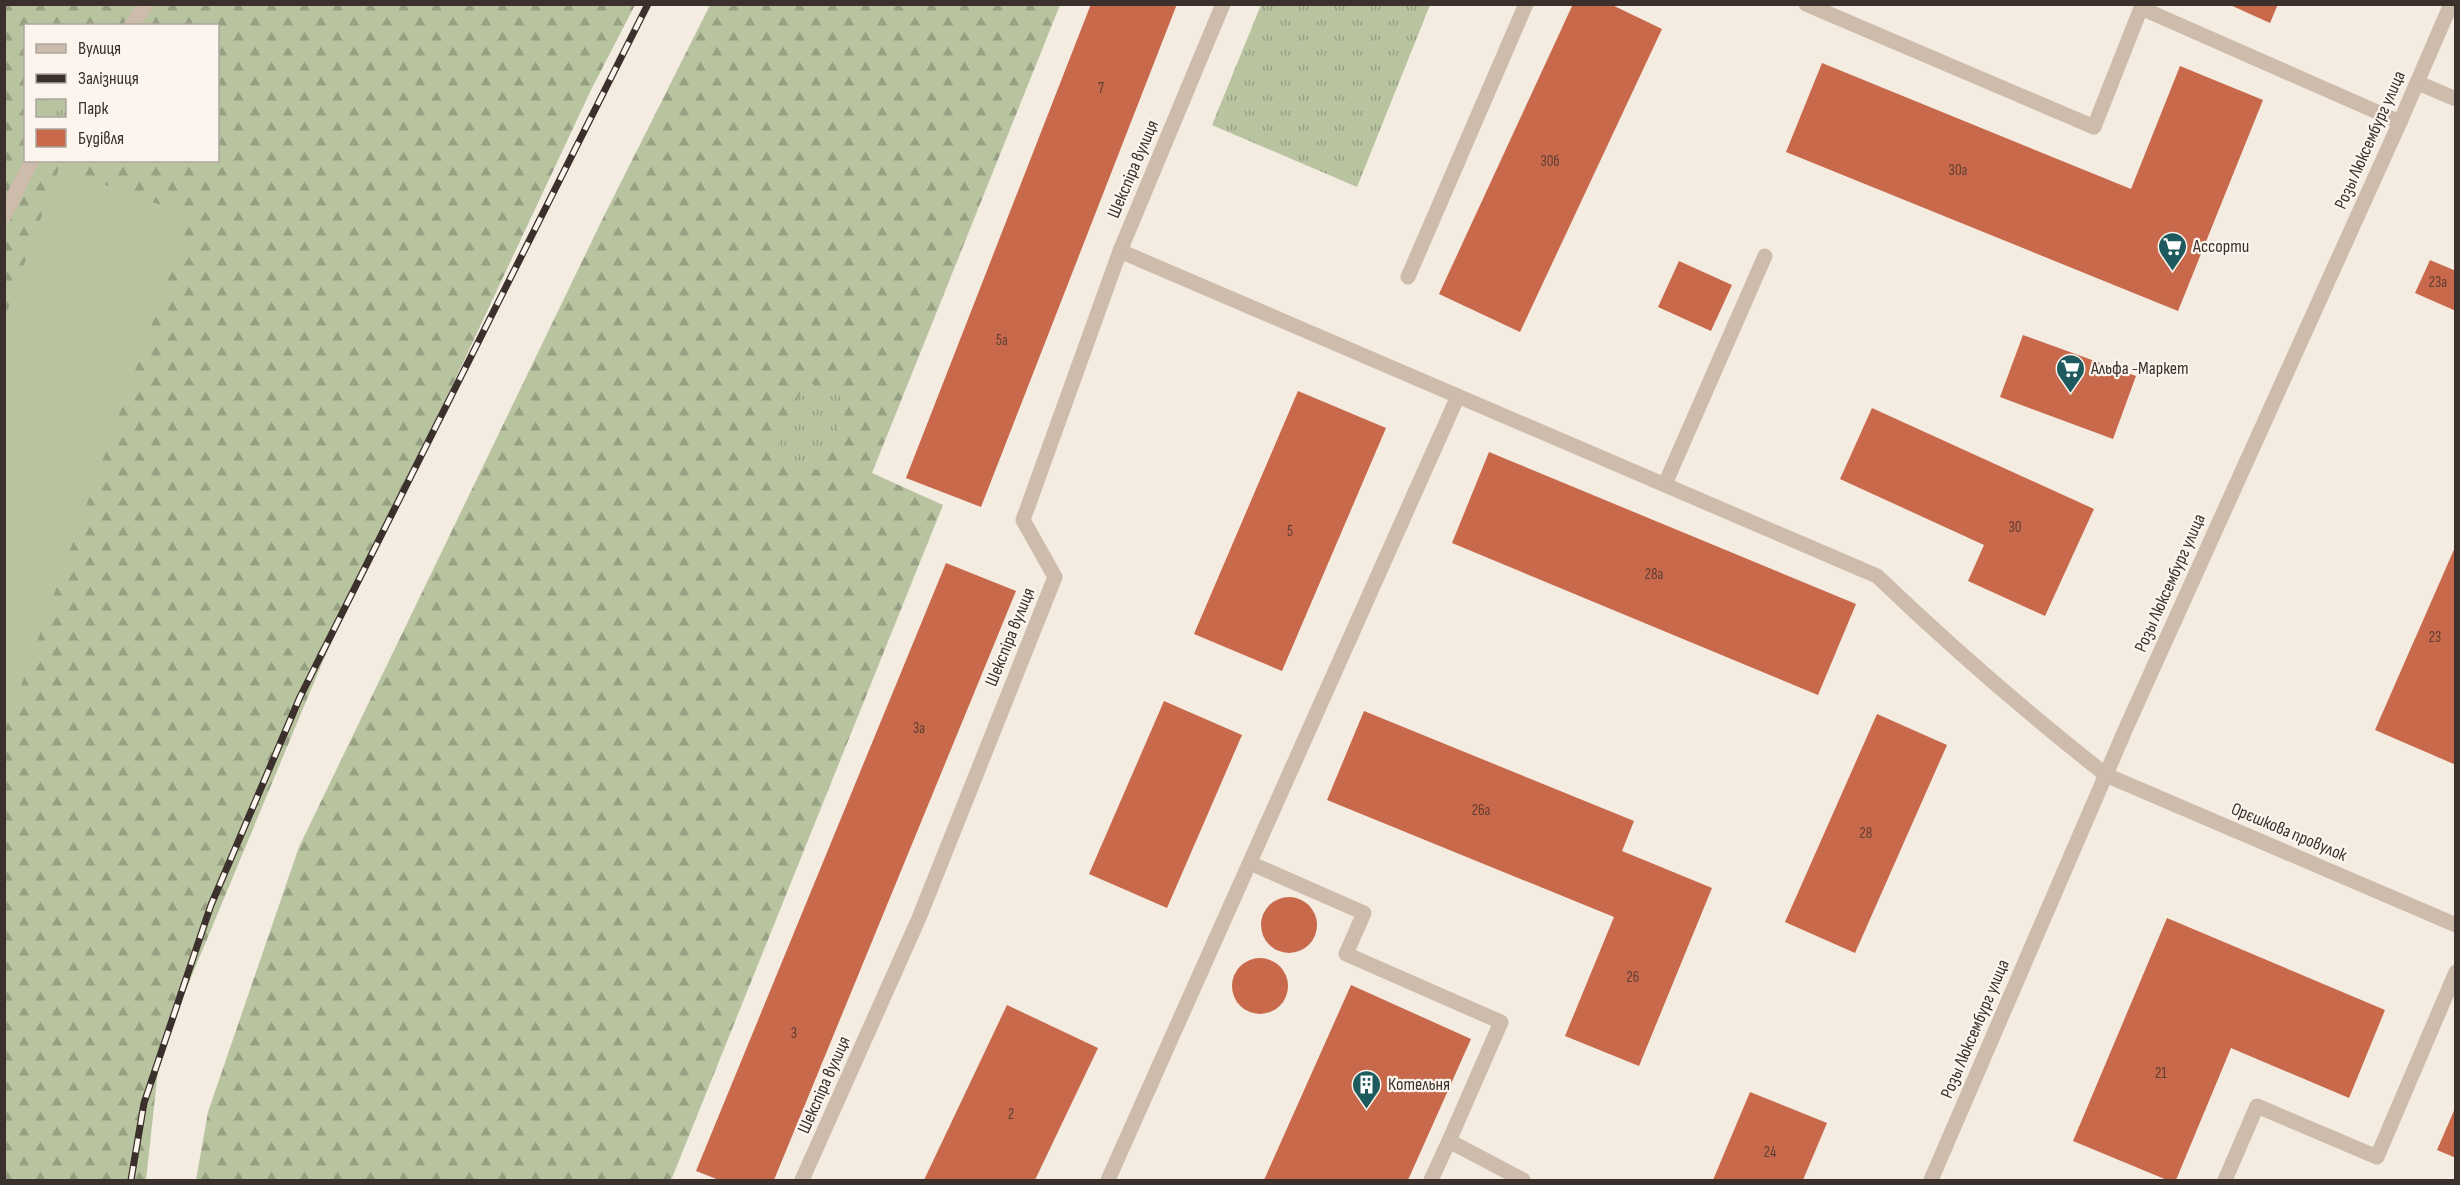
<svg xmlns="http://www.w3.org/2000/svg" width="2460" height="1185" viewBox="0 0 2460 1185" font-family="'Sofia Sans Condensed',sans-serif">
<defs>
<pattern id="forest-firs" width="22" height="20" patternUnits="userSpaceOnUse" patternTransform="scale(1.5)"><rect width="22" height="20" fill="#b8c4a0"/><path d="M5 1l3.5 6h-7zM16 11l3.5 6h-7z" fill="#97a083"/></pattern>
<pattern id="park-tufts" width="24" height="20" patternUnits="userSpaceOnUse" patternTransform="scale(1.5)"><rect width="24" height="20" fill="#b8c4a0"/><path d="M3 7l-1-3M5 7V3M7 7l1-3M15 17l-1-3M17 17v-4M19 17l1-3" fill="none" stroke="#97a083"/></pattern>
</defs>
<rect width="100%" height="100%" fill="#f4ebe1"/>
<g fill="url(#forest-firs)" fill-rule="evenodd">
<path d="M 5,5 L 635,5 L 591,90 L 322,663 L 160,1052 L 146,1180 L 5,1180 ZM 26,26 L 218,26 L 218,160 L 26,160 Z"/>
<path d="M 710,5 L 1060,5 L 872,473 L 943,505 L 672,1178 L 667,1180 L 196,1180 L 208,1112 L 299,847 L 603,218 Z"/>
</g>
<g fill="url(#park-tufts)">
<path d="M 1261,5 L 1430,5 L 1357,187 L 1212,125 Z"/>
<path d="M 805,381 L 849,399 L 819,471 L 775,453 Z"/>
</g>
<path fill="#b8c4a0" d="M 59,168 L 191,216 L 5,730 L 5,317 Z"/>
<g fill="#c8694b">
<path d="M 1091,4 L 1177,4 L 981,507 L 906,478 Z"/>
<path d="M 1573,4 L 1610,4 L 1662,29 L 1520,332 L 1439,294 Z"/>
<path d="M 2228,4 L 2278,4 L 2270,23 Z"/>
<path d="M 1822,63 L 2131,189 L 2180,66 L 2263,100 L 2178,311 L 1786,152 Z"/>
<path d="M 2430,260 L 2456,271 L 2456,311 L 2415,293 Z"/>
<path d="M 1679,261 L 1732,285 L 1711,331 L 1658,307 Z"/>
<path d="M 2023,335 L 2136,376 L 2113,439 L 2000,397 Z"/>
<path d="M 1298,391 L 1386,428 L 1282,671 L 1194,634 Z"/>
<path d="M 1872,408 L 2094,509 L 2045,616 L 1968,581 L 1984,545 L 1840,479 Z"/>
<path d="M 1489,452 L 1856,604 L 1818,695 L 1452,543 Z"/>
<path d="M 2456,545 L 2456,765 L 2375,730 Z"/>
<path d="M 946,563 L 1016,591 L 774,1180 L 719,1180 L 696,1171 Z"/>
<path d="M 1164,701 L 1242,735 L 1167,908 L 1089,874 Z"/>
<path d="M 1364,711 L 1634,821 L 1622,851 L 1712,888 L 1639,1066 L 1565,1036 L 1614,917 L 1327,800 Z"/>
<path d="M 1877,714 L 1947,745 L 1855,953 L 1785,922 Z"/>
<circle cx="1289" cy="925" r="28"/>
<path d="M 2167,918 L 2385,1010 L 2349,1098 L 2231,1048 L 2176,1180 L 2167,1180 L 2073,1141 Z"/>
<circle cx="1260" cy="986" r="28"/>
<path d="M 1351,985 L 1471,1039 L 1408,1180 L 1264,1180 Z"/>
<path d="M 1007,1005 L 1098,1048 L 1035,1180 L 924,1180 Z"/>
<path d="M 1750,1092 L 1827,1123 L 1803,1180 L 1713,1180 Z"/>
<path d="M 2456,1106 L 2456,1158 L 2437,1150 Z"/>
</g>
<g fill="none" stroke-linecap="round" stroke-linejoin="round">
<g stroke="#cdbbac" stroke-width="15">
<path d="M 1806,4 L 2094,127 L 2141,8 L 2400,122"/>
<path d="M 131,26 L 147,4"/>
<path d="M 2418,83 L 2456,99"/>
<path d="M 4,216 L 32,160"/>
<path d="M 1120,251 L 1877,576 C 1950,646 2026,712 2106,775"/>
<path d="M 1408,277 L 1526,4"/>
<path d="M 1665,484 L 1765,256"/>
<path d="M 1250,863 L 1364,913 L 1346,954 L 1501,1022 L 1449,1141"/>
<path d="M 802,1180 L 919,918 L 1055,577 L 1023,520 L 1120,251 L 1223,4"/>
<path d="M 1108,1180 L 1458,396"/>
<path d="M 1431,1180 L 1449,1141 L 1523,1180"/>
<path d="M 2225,1180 L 2257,1106 L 2377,1157 L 2456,972"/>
</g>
<path stroke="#cdbbac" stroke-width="15" d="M 2106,775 L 2456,925"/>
<path stroke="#cdbbac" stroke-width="15" d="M 1931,1180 L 2126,728 L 2400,122 L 2451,4"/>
<defs>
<path id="rail" d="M 131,1180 L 144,1103 L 211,905 L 300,697 L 648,4"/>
</defs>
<use href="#rail" stroke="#3b302b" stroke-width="7"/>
<use href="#rail" stroke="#fbf5ee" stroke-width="4.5" stroke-dasharray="14" stroke-linecap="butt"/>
</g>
<defs>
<symbol id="supermarket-pin" viewBox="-11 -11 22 30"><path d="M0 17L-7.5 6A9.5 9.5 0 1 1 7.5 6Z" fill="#1f5a5e" stroke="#fbf5ee"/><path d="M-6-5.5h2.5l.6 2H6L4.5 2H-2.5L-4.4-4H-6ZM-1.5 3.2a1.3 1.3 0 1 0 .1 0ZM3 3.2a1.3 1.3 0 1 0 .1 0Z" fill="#fff"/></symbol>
<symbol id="building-pin" viewBox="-11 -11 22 30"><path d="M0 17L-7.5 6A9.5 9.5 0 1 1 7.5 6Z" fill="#1f5a5e" stroke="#fbf5ee"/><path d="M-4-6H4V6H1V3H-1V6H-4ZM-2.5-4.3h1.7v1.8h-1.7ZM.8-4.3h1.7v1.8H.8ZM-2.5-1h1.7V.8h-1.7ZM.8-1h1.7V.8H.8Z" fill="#fff"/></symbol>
</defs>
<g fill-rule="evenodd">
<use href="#supermarket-pin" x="2156" y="230" width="33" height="45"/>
<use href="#supermarket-pin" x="2054" y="352" width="33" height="45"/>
<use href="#building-pin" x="1350" y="1068" width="33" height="45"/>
</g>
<g text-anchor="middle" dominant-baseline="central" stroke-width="4.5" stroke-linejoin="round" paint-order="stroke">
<g font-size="15" fill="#5e3e33">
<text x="1101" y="88">7</text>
<text x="1550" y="161">30б</text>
<text x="1958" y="170">30а</text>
<text x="2438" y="282">23а</text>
<text x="1002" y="340">5а</text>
<text x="2015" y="527">30</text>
<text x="1290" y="531">5</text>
<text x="1654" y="574">28а</text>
<text x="2435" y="637">23</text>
<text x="919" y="728">3а</text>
<text x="1481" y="810">26а</text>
<text x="1866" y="833">28</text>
<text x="1633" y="977">26</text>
<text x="794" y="1033">3</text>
<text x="2161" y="1073">21</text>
<text x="1011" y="1114">2</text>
<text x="1770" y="1152">24</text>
</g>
<g font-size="18" fill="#3b302b" stroke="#fbf5ee">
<text transform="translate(2370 140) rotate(-66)">Розы Люксембург улица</text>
<text transform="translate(1133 169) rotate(-67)">Шекспіра вулиця</text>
<text transform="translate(2170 583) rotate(-66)">Розы Люксембург улица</text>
<text transform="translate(1010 637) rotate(-68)">Шекспіра вулиця</text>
<text transform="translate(2289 832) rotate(23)">Орєшкова провулок</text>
<text transform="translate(1975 1029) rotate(-67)">Розы Люксембург улица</text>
<text transform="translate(824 1085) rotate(-66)">Шекспіра вулиця</text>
</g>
<g font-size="18" fill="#3b302b" stroke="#fbf5ee" text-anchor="start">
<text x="2193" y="246">Ассорти</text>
<text x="2091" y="368">Альфа -Маркет</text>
<text x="1388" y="1084">Котельня</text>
</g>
</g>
<rect width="2460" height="1185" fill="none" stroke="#3b302b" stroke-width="12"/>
<rect x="24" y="24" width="195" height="138" fill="#fbf5ee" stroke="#aea6a0" stroke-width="1.5"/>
<rect x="36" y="44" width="30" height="9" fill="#cdbbac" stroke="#aea6a0" stroke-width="1.5"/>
<text x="78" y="54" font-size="18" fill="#3b302b">Вулиця</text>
<rect x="36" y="74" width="30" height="9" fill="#3b302b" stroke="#aea6a0" stroke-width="1.5"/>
<text x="78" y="84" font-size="18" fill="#3b302b">Залізниця</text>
<rect x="36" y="99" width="30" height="18" fill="url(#park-tufts)" stroke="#aea6a0" stroke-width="1.5"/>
<text x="78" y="114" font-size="18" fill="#3b302b">Парк</text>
<rect x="36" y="129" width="30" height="18" fill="#c8694b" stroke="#aea6a0" stroke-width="1.5"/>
<text x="78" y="144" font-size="18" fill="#3b302b">Будівля</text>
</svg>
